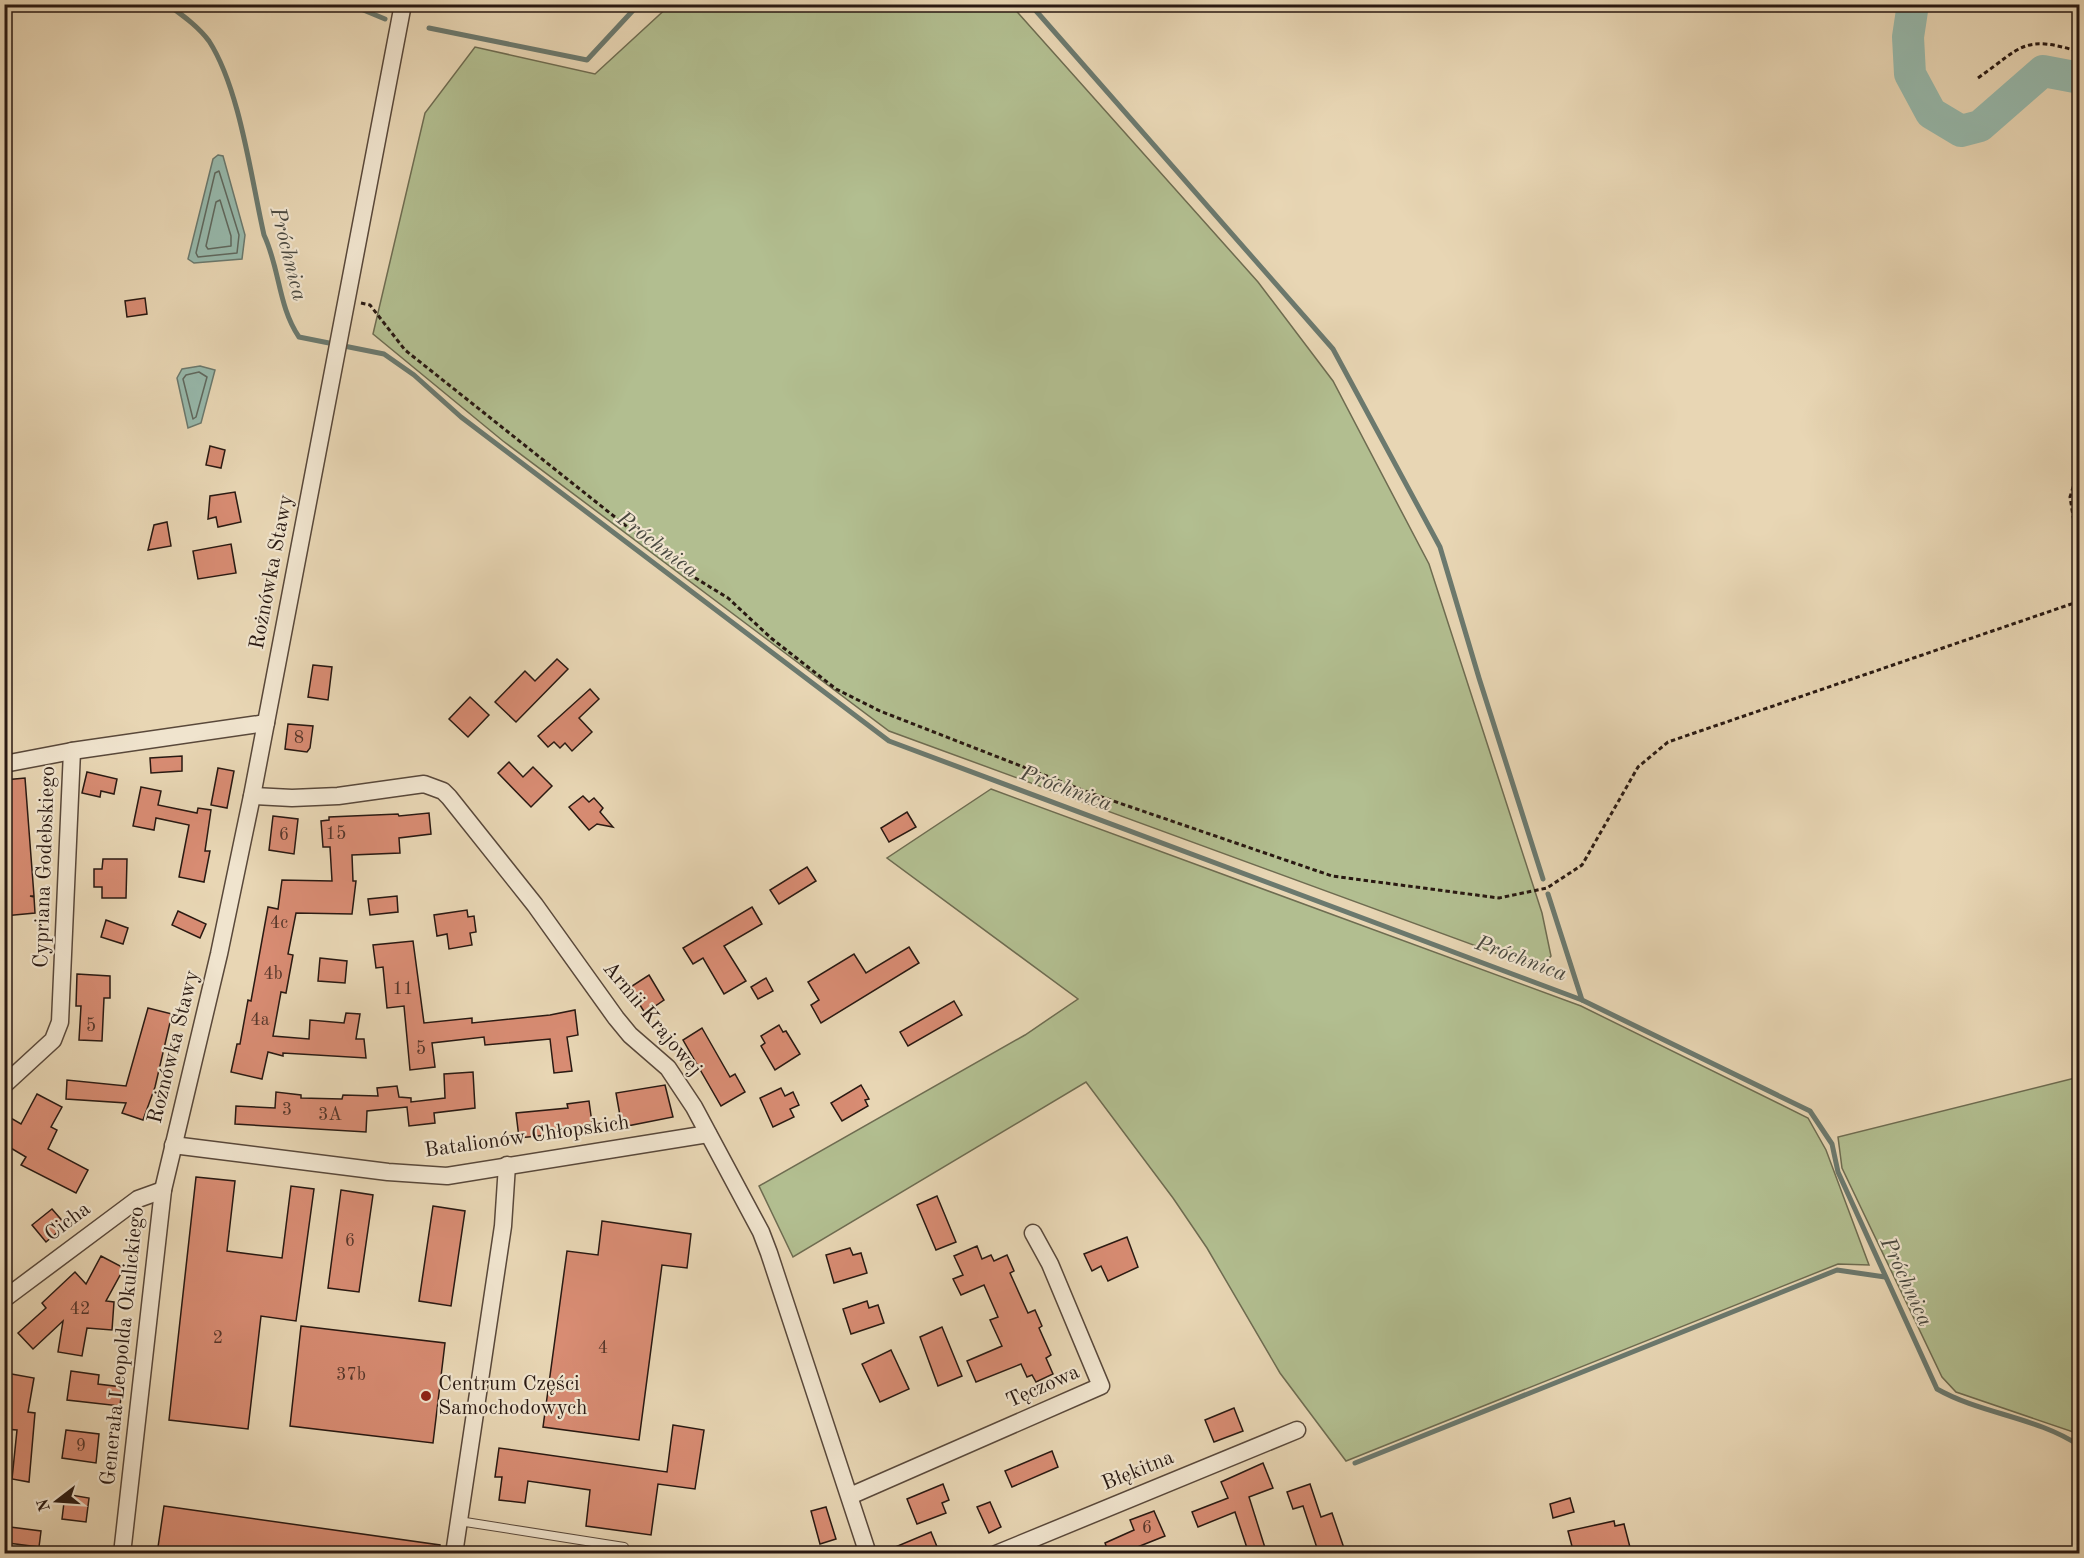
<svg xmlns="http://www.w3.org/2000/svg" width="2084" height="1558" viewBox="0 0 2084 1558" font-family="'Old Standard TT',serif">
<rect width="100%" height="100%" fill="#e8d6b4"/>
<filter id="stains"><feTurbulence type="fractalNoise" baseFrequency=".00333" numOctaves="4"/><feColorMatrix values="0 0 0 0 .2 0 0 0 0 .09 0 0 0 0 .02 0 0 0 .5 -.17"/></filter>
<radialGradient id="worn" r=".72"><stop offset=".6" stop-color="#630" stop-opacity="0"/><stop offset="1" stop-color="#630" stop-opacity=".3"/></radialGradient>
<g fill="#b2be90" stroke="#6e6c51" stroke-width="1.5">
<path d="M 670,5 L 1011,5 L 1258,282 L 1333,381 L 1429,564 L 1542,913 L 1551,956 L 1539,969 L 889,731 L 503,441 L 373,334 L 425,113 L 475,47 L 595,74 Z"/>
<path d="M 991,789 L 1581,1006 L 1808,1118 L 1826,1150 L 1869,1265 L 1838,1264 L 1346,1461 L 1280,1373 L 1207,1248 L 1173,1198 L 1086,1082 L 793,1257 L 759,1186 L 1025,1035 L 1078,999 L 887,858 Z"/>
<path d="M 2079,1077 L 2080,1077 L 2079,1434 L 1956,1392 L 1942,1377 L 1842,1168 L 1838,1137 Z"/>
</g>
<g fill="#97b9ac" stroke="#6b796e" stroke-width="1.5">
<path d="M 218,155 L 223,156 L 245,235 L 242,259 L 194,263 L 188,259 L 213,159 Z"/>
<path d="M 200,366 L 215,370 L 201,423 L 188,428 L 177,378 L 182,369 Z"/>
</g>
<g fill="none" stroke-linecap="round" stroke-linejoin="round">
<g stroke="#60695f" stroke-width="1.5">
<path d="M 219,171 L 239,235 L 237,253 L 198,257 L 196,253 L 215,173 Z"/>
<path d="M 220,200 L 231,236 L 231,246 L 208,249 L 206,246 L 216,202 Z"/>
<path d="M 199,372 L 207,377 L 196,417 L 193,419 L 183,379 L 186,375 Z"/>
</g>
<g stroke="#6b796e" stroke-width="5">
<path d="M 167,4 C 182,15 198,26 209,41 C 240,89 251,178 264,235 C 280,269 278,306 299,337 L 384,354 L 414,375 L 461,417 L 889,741 L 1582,1000 L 1810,1111 L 1832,1144 L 1838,1172 L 1937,1389 C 1981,1414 2037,1417 2080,1446"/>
<path d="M 349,4 L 385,19"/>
<path d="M 1030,4 L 1333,349 L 1440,547 L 1479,678 L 1543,879"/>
<path d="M 4,11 L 13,4"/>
<path d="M 429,28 L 587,60 L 639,4"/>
<path d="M 1548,894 L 1582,1000"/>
<path d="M 1355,1463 L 1837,1270 L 1885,1277"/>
</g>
<path stroke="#97b9ac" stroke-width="32" d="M 1913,4 L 1908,37 L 1910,74 L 1931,113 L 1961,131 L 1980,126 L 2043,71 L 2080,78"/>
</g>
<g fill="#d88c73" stroke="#291912" stroke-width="1.5">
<path d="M 145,298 L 147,314 L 127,317 L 125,301 Z"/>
<path d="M 210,446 L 225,450 L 221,468 L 206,465 Z"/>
<path d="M 235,492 L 241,522 L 218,527 L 216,517 L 208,519 L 210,496 Z"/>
<path d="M 167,522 L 171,546 L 148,550 L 154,525 Z"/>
<path d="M 231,544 L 236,573 L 198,579 L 193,551 Z"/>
<path d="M 557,659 L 568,669 L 516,722 L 495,702 L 525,671 L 535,681 Z"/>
<path d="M 313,665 L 332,667 L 328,700 L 308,697 Z"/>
<path d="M 590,689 L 599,699 L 579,718 L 592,732 L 572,751 L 565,743 L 560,748 L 554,742 L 548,747 L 538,736 Z"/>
<path d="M 470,697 L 489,715 L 468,737 L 449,719 Z"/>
<path d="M 288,724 L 313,726 L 310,748 L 307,752 L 285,749 Z"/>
<path d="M 182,756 L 182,771 L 151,773 L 150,758 Z"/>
<path d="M 509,762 L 523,777 L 533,767 L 552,786 L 531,807 L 498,773 Z"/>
<path d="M 218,768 L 234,771 L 227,808 L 211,805 Z"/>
<path d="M 87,772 L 117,779 L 114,794 L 101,791 L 100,797 L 82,793 Z"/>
<path d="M 25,778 L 34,896 L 30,896 L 34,897 L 35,913 L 4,916 L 4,884 L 8,883 L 4,780 Z"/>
<path d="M 141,787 L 161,791 L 158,805 L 197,813 L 198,808 L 211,810 L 205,851 L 210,851 L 204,882 L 179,877 L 189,825 L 156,818 L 154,830 L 133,826 Z"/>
<path d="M 583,796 L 589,802 L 594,798 L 603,808 L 600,812 L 613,827 L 597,824 L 589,830 L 569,807 Z"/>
<path d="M 907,812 L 916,827 L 889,842 L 881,828 Z"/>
<path d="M 429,813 L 431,834 L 399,838 L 400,853 L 352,855 L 353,881 L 356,881 L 352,914 L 296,913 L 288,954 L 293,955 L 286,993 L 281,992 L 273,1036 L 309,1039 L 310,1020 L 344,1023 L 346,1013 L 360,1014 L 356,1039 L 364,1039 L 366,1058 L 283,1053 L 283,1056 L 268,1052 L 262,1079 L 231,1072 L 237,1044 L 240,1044 L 248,1000 L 251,1001 L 268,907 L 278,909 L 282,880 L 332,881 L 330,847 L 323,847 L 321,821 L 329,820 L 329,817 L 398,814 L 399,816 Z"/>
<path d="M 273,816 L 298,819 L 294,854 L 269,850 Z"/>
<path d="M 103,859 L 127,859 L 126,898 L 102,898 L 102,887 L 94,887 L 94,869 L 102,869 Z"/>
<path d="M 807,867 L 816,881 L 779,904 L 770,890 Z"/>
<path d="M 397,896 L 398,912 L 370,915 L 368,899 Z"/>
<path d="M 752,907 L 762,924 L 724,946 L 746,981 L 724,994 L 703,958 L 693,964 L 683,948 Z"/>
<path d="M 467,910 L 468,917 L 474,916 L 476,932 L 470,933 L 472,945 L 449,949 L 447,934 L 437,936 L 434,915 Z"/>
<path d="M 178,911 L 206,924 L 200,938 L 172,925 Z"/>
<path d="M 106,920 L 128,928 L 123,944 L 101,937 Z"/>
<path d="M 413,941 L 424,1023 L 472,1018 L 472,1023 L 550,1015 L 575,1010 L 578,1035 L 567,1037 L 572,1071 L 554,1073 L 550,1039 L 485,1045 L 484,1037 L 432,1043 L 435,1067 L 410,1070 L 404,1006 L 387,1008 L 383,967 L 376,968 L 373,945 Z"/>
<path d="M 909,947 L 919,963 L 821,1023 L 811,1005 L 819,1000 L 808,982 L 854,954 L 866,973 Z"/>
<path d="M 320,958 L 347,961 L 345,983 L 318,981 Z"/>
<path d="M 77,974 L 110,976 L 110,998 L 104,998 L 102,1041 L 79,1040 L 81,1006 L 76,1006 Z"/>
<path d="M 649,975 L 664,1000 L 645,1013 L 629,988 Z"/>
<path d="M 766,978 L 773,991 L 758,999 L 751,987 Z"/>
<path d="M 954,1001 L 962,1015 L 908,1046 L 900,1032 Z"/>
<path d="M 148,1008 L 172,1014 L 155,1087 L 143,1120 L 122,1113 L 126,1103 L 66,1099 L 67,1080 L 126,1086 Z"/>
<path d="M 779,1025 L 783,1032 L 786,1031 L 800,1054 L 775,1070 L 761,1046 L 765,1043 L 761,1036 Z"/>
<path d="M 702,1028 L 730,1077 L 735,1074 L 745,1092 L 721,1106 L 683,1040 Z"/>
<path d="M 473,1072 L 475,1108 L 434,1113 L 435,1123 L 409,1126 L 407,1107 L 367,1111 L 366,1132 L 235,1124 L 236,1106 L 275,1108 L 276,1092 L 301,1095 L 301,1098 L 342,1099 L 343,1095 L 378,1096 L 377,1088 L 397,1086 L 399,1097 L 411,1098 L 411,1102 L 445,1098 L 444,1074 Z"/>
<path d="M 665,1085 L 673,1117 L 622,1127 L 616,1093 Z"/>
<path d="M 861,1085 L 869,1099 L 865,1100 L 868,1106 L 842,1121 L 831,1103 Z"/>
<path d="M 781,1088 L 785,1096 L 793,1092 L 799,1105 L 790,1109 L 794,1117 L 773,1127 L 760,1098 Z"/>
<path d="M 37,1094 L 62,1107 L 51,1127 L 57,1130 L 48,1149 L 88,1170 L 76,1193 L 21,1165 L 26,1157 L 4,1144 L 4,1114 L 21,1124 Z"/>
<path d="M 589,1101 L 593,1130 L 519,1138 L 516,1113 L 568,1108 L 567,1104 Z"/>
<path d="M 196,1177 L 235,1181 L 227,1251 L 282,1258 L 291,1186 L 314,1189 L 296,1321 L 261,1316 L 248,1429 L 169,1420 Z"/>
<path d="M 341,1190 L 373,1195 L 359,1292 L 328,1288 Z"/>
<path d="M 937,1196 L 956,1242 L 936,1250 L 917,1205 Z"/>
<path d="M 433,1206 L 465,1211 L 451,1306 L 419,1301 Z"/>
<path d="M 52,1209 L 66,1225 L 46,1242 L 32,1225 Z"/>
<path d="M 602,1221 L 691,1234 L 687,1268 L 662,1265 L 639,1440 L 543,1427 L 567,1251 L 598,1255 Z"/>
<path d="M 1127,1237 L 1138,1267 L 1108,1281 L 1101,1266 L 1092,1271 L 1084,1254 Z"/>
<path d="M 977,1246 L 982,1259 L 991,1255 L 994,1261 L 1007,1255 L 1014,1271 L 1010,1273 L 1028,1313 L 1035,1310 L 1042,1326 L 1039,1328 L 1051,1355 L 1046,1358 L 1053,1374 L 1036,1382 L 1032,1375 L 1027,1377 L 1021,1364 L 976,1382 L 967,1361 L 1002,1346 L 990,1320 L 998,1317 L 984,1285 L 961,1295 L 953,1279 L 963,1275 L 954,1256 Z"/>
<path d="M 850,1248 L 853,1255 L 861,1253 L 867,1273 L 834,1283 L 826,1255 Z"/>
<path d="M 101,1256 L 124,1268 L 106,1301 L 114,1302 L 112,1330 L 87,1328 L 82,1356 L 58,1352 L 63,1321 L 33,1349 L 18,1333 L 46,1308 L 42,1303 L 75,1272 L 86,1284 Z"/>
<path d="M 867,1301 L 869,1308 L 878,1305 L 884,1323 L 851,1334 L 843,1309 Z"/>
<path d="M 301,1326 L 445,1343 L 433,1443 L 290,1426 Z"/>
<path d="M 942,1327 L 962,1376 L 938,1386 L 920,1337 Z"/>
<path d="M 891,1350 L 909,1389 L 880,1402 L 862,1364 Z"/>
<path d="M 71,1371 L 99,1375 L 98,1384 L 122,1387 L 120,1406 L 67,1400 Z"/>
<path d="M 6,1373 L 34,1378 L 28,1412 L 35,1413 L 29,1482 L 12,1479 L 17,1430 L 4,1429 Z"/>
<path d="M 1234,1408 L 1243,1431 L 1214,1442 L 1205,1420 Z"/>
<path d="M 673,1425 L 704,1430 L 695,1489 L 658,1484 L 651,1535 L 586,1526 L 590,1490 L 528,1481 L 525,1503 L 499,1500 L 502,1477 L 495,1477 L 499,1448 L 667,1472 Z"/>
<path d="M 66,1430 L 99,1434 L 96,1463 L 62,1458 Z"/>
<path d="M 1052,1451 L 1058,1467 L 1012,1487 L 1005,1471 Z"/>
<path d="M 1263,1463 L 1273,1488 L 1249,1497 L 1267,1554 L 1249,1554 L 1235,1512 L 1198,1527 L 1192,1512 L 1228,1498 L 1221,1482 Z"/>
<path d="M 943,1484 L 949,1500 L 942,1503 L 946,1513 L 917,1524 L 907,1499 Z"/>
<path d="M 1310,1484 L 1321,1517 L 1332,1513 L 1346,1554 L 1319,1554 L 1303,1506 L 1293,1509 L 1287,1492 Z"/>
<path d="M 65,1494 L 89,1498 L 86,1522 L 62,1519 Z"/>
<path d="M 1570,1498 L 1574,1512 L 1553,1518 L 1550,1504 Z"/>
<path d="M 990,1502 L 1001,1527 L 989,1533 L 977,1507 Z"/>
<path d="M 164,1506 L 440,1545 L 439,1554 L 157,1554 Z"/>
<path d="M 826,1507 L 836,1539 L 820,1544 L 811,1511 Z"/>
<path d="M 1154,1511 L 1165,1536 L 1120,1554 L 1109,1554 L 1105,1543 L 1134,1530 L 1130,1520 Z"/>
<path d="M 1614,1521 L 1615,1526 L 1624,1524 L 1631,1551 L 1574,1554 L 1568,1531 Z"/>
<path d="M 10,1527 L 41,1531 L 39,1547 L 8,1543 Z"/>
<path d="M 931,1532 L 940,1554 L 881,1554 L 881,1553 Z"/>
</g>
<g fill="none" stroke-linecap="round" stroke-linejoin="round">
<defs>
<path id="service" d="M 459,1521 L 624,1547"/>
<g id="minor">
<path d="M 4,764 L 72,751 L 266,723"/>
<path d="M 252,796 L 292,798 L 338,796 L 424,784 L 443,791 L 449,797 L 535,905 L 616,1018 L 630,1035 L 668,1068 L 694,1107 L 761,1232 L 769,1253 L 868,1554"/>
<path d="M 4,1085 L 53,1040 L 60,1022 L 72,751"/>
<path d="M 173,1145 L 388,1172 L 447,1176 L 708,1134"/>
<path d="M 4,1299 L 138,1199 L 163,1190"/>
<path d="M 850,1496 L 1101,1386 L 1050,1264 L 1033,1233"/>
<path d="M 122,1554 L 163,1190 L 219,954 L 252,796 L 403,4"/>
<path d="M 454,1554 L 503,1226 L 507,1165"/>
<path d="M 996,1554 L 1297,1430"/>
</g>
</defs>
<use href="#service" stroke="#59483a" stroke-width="10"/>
<use href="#minor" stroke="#59483a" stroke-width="19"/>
<g stroke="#291912" stroke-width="3" stroke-dasharray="4.5 3" stroke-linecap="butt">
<path d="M 1978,78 C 2022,47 2023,34 2080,52"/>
<path d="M 361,303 L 370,305 L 405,350 L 679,568 L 728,598 L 771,638 L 836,689 L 880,711 L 1090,793 L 1332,876 L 1499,898 L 1547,888 L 1582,865 L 1638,767 L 1668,742 L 2080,601"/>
<path d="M 2080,465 L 2070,497 L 2080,560"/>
</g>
<use href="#service" stroke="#f0e4ce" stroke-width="8"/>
<use href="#minor" stroke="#f0e4ce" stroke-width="16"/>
</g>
<circle fill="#8f2418" stroke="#f0e4ce" stroke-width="2" cx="426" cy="1396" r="6"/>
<g text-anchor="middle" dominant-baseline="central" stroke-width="4.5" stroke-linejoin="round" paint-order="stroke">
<g font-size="18" fill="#55362a">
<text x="299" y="738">8</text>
<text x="336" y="834">15</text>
<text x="284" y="835">6</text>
<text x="279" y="923">4c</text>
<text x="273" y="974">4b</text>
<text x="403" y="989">11</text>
<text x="260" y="1020">4a</text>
<text x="91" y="1026">5</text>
<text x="421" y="1049">5</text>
<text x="287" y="1110">3</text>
<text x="330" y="1115">3A</text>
<text x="350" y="1241">6</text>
<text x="80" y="1309">42</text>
<text x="218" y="1338">2</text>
<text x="603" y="1348">4</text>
<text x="351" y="1375">37b</text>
<text x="81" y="1446">9</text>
<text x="1147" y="1528">6</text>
</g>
<g font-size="21" fill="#291912" stroke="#f0e4ce">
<text transform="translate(272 572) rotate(-79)">Rożnówka Stawy</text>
<text transform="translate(45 867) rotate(-88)">Cypriana Godebskiego</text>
<text transform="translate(652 1019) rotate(50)">Armii Krajowej</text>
<text transform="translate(174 1047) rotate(-76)">Rożnówka Stawy</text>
<text transform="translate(527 1137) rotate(-8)">Batalionów Chłopskich</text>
<text transform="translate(68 1222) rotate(-37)">Cicha</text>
<text transform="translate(123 1346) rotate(-84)">Generała Leopolda Okulickiego</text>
<text transform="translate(1043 1387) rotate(-24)">Tęczowa</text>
<text transform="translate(1138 1471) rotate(-22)">Błękitna</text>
</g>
<g font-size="21" fill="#291912" stroke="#f0e4ce" text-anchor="start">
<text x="438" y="1384">Centrum Części<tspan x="438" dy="24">Samochodowych</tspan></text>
</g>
<g font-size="22" font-style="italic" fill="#4a4940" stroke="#f0e4ce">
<text transform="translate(288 254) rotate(76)">Próchnica</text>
<text transform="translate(657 545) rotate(37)">Próchnica</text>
<text transform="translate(1066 789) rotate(20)">Próchnica</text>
<text transform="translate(1521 959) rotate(20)">Próchnica</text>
<text transform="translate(1906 1282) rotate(65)">Próchnica</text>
</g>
</g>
<rect width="2084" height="1558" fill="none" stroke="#e8d6b4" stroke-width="24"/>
<rect x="6" y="6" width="2072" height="1546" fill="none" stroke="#291912" stroke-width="3"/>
<rect x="12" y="12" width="2060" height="1534" fill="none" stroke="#291912" stroke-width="1.5"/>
<g transform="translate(57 1501) rotate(253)" stroke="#f0e4ce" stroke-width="4.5" paint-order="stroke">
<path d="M0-4.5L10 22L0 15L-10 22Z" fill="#291912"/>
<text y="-9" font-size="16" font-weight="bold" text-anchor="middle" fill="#291912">N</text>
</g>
<rect width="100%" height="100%" filter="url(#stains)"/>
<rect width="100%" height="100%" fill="url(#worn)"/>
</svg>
